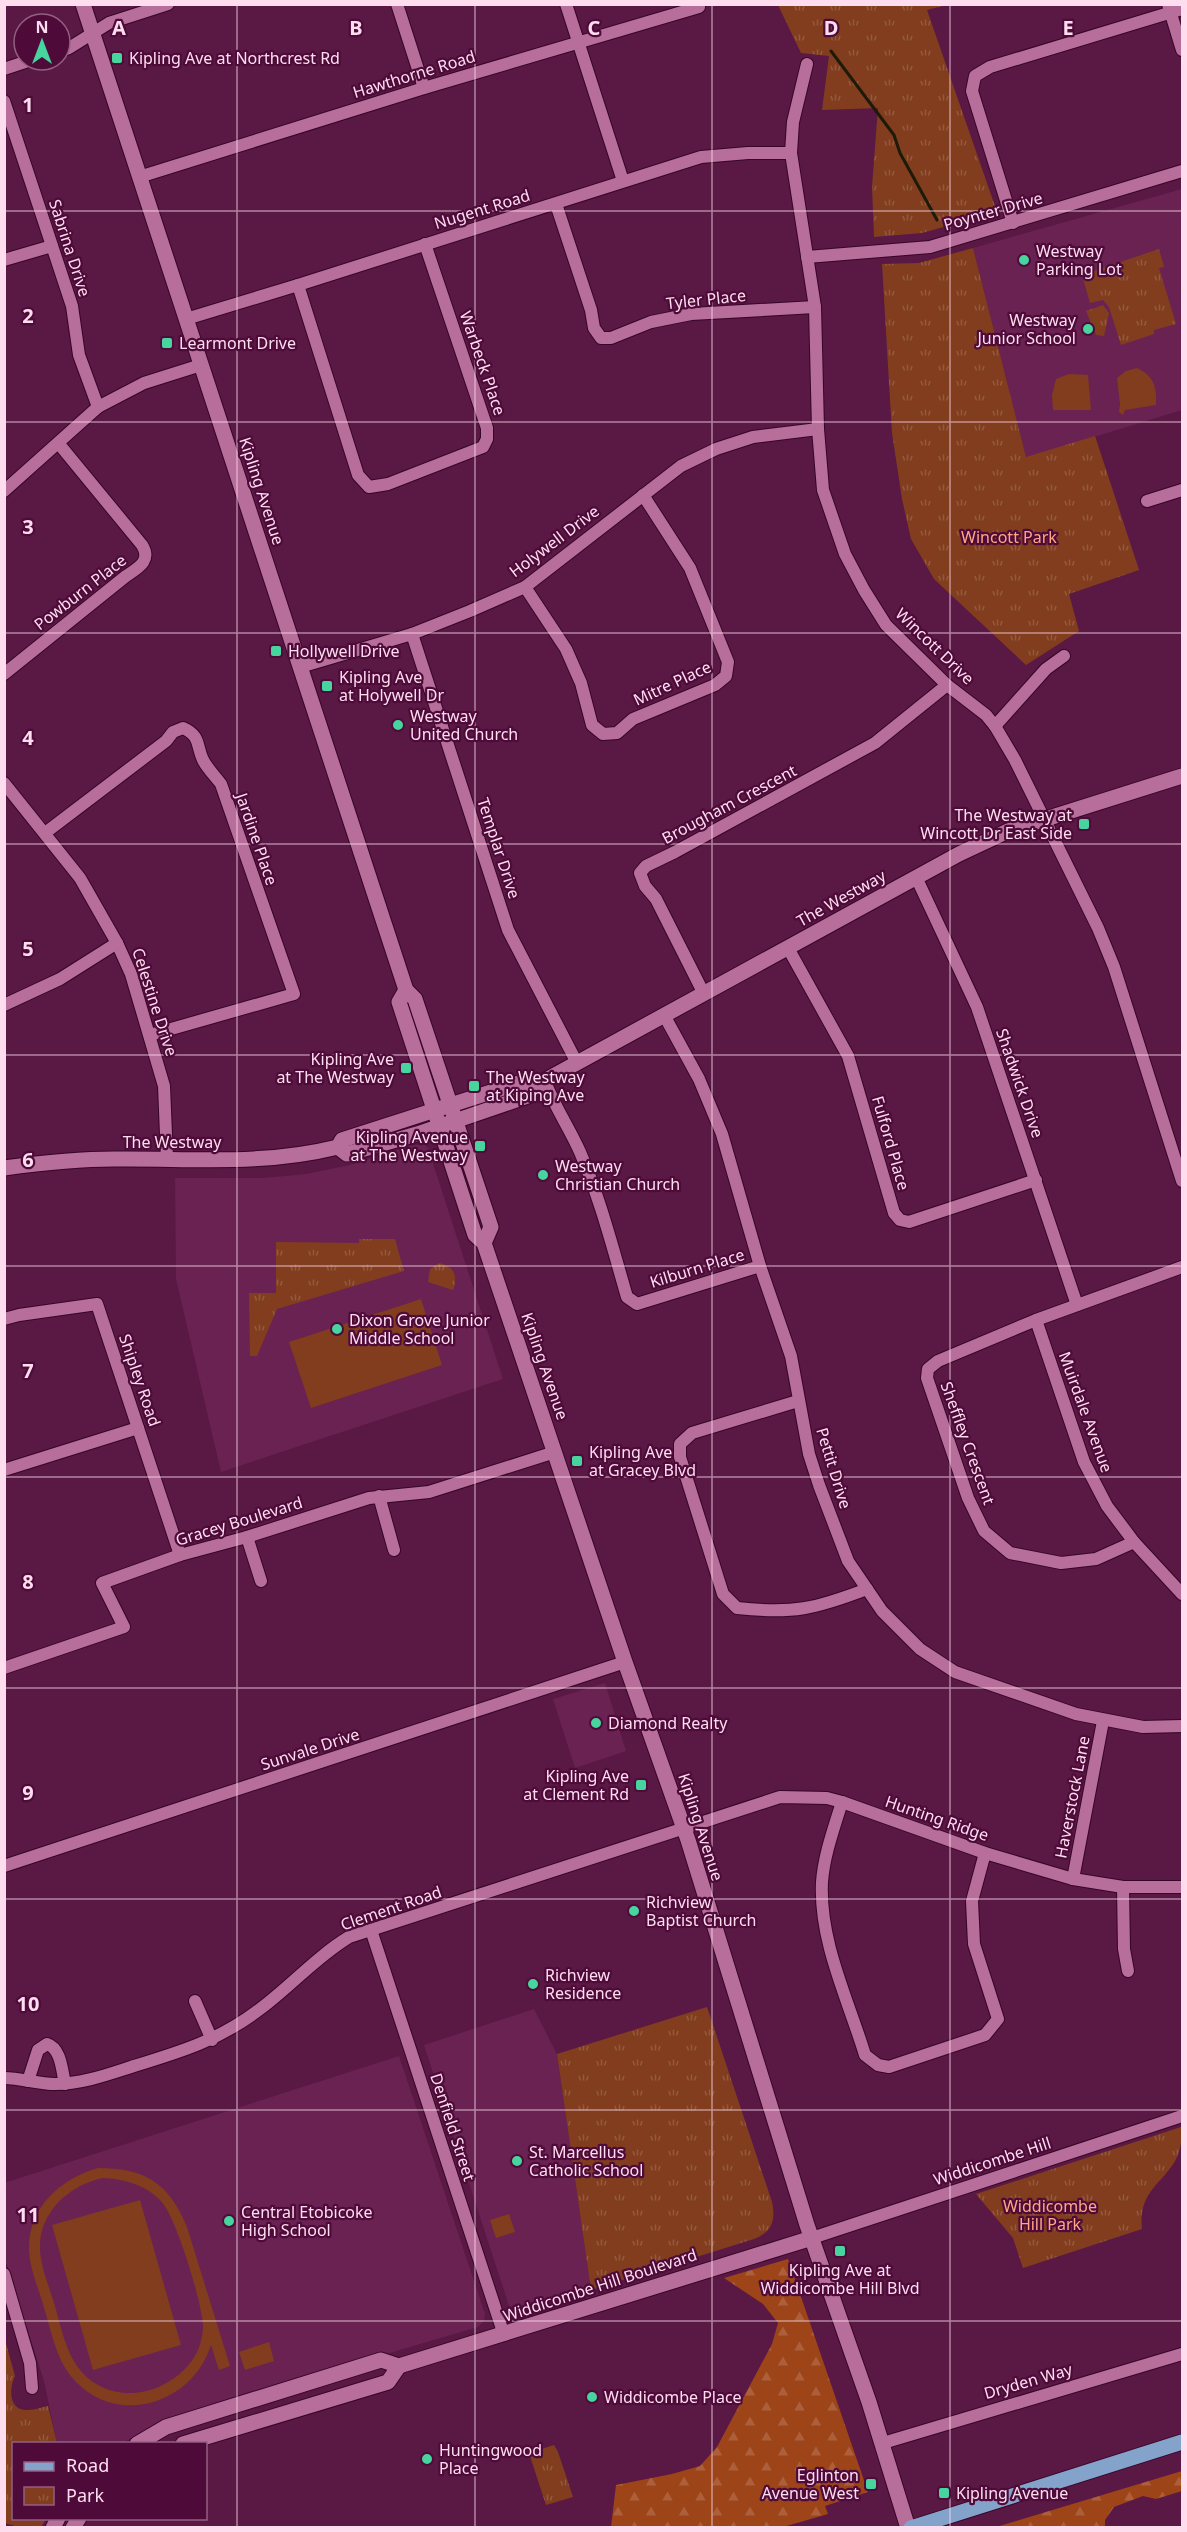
<svg xmlns="http://www.w3.org/2000/svg" width="1187" height="2532" viewBox="0 0 1187 2532" font-family="'Noto Sans',sans-serif">
<defs>
<pattern id="forest-firs" width="22" height="20" patternUnits="userSpaceOnUse" patternTransform="scale(1.5)"><rect width="22" height="20" fill="#9d4418"/><path d="M5 1l3.5 6h-7zM16 11l3.5 6h-7z" fill="#ac5f3a"/></pattern>
<pattern id="park-tufts" width="24" height="20" patternUnits="userSpaceOnUse" patternTransform="scale(1.5)"><rect width="24" height="20" fill="#813d1e"/><path d="M3 7l-1-3M5 7V3M7 7l1-3M15 17l-1-3M17 17v-4M19 17l1-3" fill="none" stroke="#94593f"/></pattern>
</defs>
<rect width="100%" height="100%" fill="#5a1844"/>
<g fill="#692252">
<path d="M 1182,189 L 1182,410 L 1026,458 L 973,248 Z"/>
<path d="M 413,1145 L 425,1145 L 428,1148 L 503,1379 L 221,1472 L 176,1279 L 175,1178 L 263,1178 L 306,1174 L 350,1165 Z"/>
<path d="M 605,1683 L 626,1751 L 575,1768 L 553,1699 Z"/>
<path d="M 534,2009 L 557,2054 L 591,2290 L 511,2312 L 424,2045 Z"/>
<path d="M 399,2056 L 485,2314 L 484,2321 L 478,2327 L 369,2359 L 163,2423 L 122,2443 L 57,2443 L 44,2381 L 5,2259 L 4,2183 Z"/>
</g>
<g fill="#813d1e" fill-rule="evenodd">
<path d="M 1137,368 C 1154,376 1157,387 1156,405 L 1125,410 L 1123,415 L 1119,412 L 1120,404 L 1117,378 L 1126,371 Z"/>
<path d="M 1069,374 L 1088,375 L 1091,410 L 1053,410 L 1052,395 L 1056,379 Z"/>
<path d="M 421,1299 L 442,1365 L 311,1408 L 289,1342 Z"/>
<path d="M 98,2168 C 145,2168 169,2183 187,2227 L 230,2366 L 219,2370 L 211,2345 C 192,2406 112,2429 70,2375 C 56,2357 51,2331 45,2311 C 40,2291 29,2269 29,2248 C 29,2206 61,2179 98,2168 ZM 103,2178 C 124,2179 146,2185 161,2201 C 176,2216 204,2308 203,2329 C 202,2339 199,2351 193,2359 C 165,2399 104,2408 75,2363 C 64,2345 60,2323 54,2303 C 49,2286 41,2268 40,2250 C 38,2213 69,2185 103,2178 Z"/>
<path d="M 140,2200 L 181,2345 L 93,2370 L 52,2225 Z"/>
<path d="M 509,2214 L 515,2232 L 496,2238 L 490,2220 Z"/>
<path d="M 269,2342 L 274,2361 L 245,2370 L 239,2352 Z"/>
</g>
<g fill="url(#forest-firs)">
<path d="M 788,2259 L 868,2492 L 825,2506 L 828,2514 L 783,2527 L 611,2527 L 616,2485 L 672,2474 L 700,2466 L 717,2447 L 772,2344 L 778,2323 L 763,2304 L 724,2278 Z"/>
<path d="M 1182,2471 L 1182,2491 L 1156,2499 L 1143,2496 L 1114,2507 L 1105,2520 L 1105,2527 L 996,2527 Z"/>
</g>
<g fill="url(#park-tufts)">
<path d="M 778,5 L 946,5 L 927,10 L 997,212 L 922,233 L 874,237 L 872,187 L 878,108 L 822,110 L 829,56 L 801,53 Z"/>
<path d="M 973,248 L 1026,457 L 1095,436 L 1139,570 L 1069,594 L 1079,631 L 1026,665 L 934,579 L 911,539 L 902,499 L 892,433 L 882,264 L 919,263 Z"/>
<path d="M 1159,249 L 1164,267 L 1159,268 L 1176,324 L 1154,330 L 1154,334 L 1121,345 L 1109,307 L 1103,300 L 1090,303 L 1082,275 Z"/>
<path d="M 1103,305 L 1109,313 L 1104,336 L 1096,335 L 1086,311 Z"/>
<path d="M 359,1239 L 395,1239 L 404,1271 L 277,1309 L 257,1356 L 250,1356 L 249,1293 L 276,1293 L 276,1242 L 359,1243 Z"/>
<path d="M 439,1263 C 455,1267 458,1276 453,1290 L 428,1282 L 430,1269 Z"/>
<path d="M 707,2007 L 772,2202 C 776,2220 772,2232 754,2239 L 591,2290 L 557,2054 Z"/>
<path d="M 1181,2127 C 1187,2180 1136,2178 1142,2229 L 1023,2268 L 1013,2238 L 976,2194 Z"/>
<path d="M 5,2340 L 15,2376 C 9,2388 8,2411 28,2410 C 35,2410 42,2407 48,2406 L 57,2443 L 14,2444 L 14,2518 L 46,2519 L 41,2527 L 18,2527 L 5,2523 Z"/>
<path d="M 554,2445 L 558,2452 L 573,2497 L 546,2505 L 529,2453 Z"/>
</g>
<g fill="none" stroke-linecap="round" stroke-linejoin="round">
<path stroke="#1d1b08" stroke-width="3" d="M 831,51 L 894,135 L 900,153 L 937,220"/>
<defs>
<g id="minor">
<path d="M 397,4 L 424,88"/>
<path d="M 566,4 L 623,181"/>
<path d="M 1168,4 L 1182,50"/>
<path d="M 60,51 L 69,48 L 109,23 L 168,4"/>
<path d="M 807,64 L 793,122 L 791,153 L 815,307 L 818,429 L 823,490 L 845,554 L 864,590 L 886,625 L 947,685 L 986,715 L 995,726 L 1015,760 L 1098,928 L 1114,967 L 1182,1181"/>
<path d="M 4,69 L 31,60"/>
<path d="M 4,101 L 72,306 L 79,355 L 98,407"/>
<path d="M 139,177 L 424,88 L 699,7"/>
<path d="M 556,204 L 591,310 L 594,328 L 601,338 L 611,338 L 651,322 L 691,314 L 815,307"/>
<path d="M 1013,223 L 972,91 L 975,76 L 990,67 L 1182,9"/>
<path d="M 807,257 L 930,247 L 1182,171"/>
<path d="M 4,260 L 52,246"/>
<path d="M 298,285 L 358,475 L 369,487 L 388,484 L 483,447 L 487,439 L 487,428 L 425,244"/>
<path d="M 186,319 L 298,285 L 701,157 L 748,153 L 791,153"/>
<path d="M 4,491 L 98,407 L 144,383 L 201,365"/>
<path d="M 1147,501 L 1182,490"/>
<path d="M 525,587 L 566,649 L 581,683 L 592,725 L 603,734 L 617,733 L 633,719 L 715,685 L 726,676 L 728,662 L 690,568 L 643,495"/>
<path d="M 412,634 L 508,930 L 577,1063"/>
<path d="M 300,667 L 412,634 L 470,611 L 525,587 L 681,466 L 716,449 L 753,437 L 818,429"/>
<path d="M 4,674 L 126,576 C 138,568 152,561 142,545 L 59,444"/>
<path d="M 995,726 L 1046,669 L 1064,656"/>
<path d="M 4,783 L 80,878 L 117,943 L 131,974 L 164,1086 L 167,1159"/>
<path d="M 45,833 L 166,741 L 173,732 L 183,728 C 201,736 196,745 203,760 C 207,768 215,776 221,784 L 294,994 L 150,1035"/>
<path d="M 916,877 L 977,1007 L 1077,1305"/>
<path d="M 788,948 L 848,1056 L 894,1213 L 900,1220 L 909,1222 L 1036,1180"/>
<path d="M 704,994 L 656,899 L 645,886 L 640,873 L 646,866 L 675,852 L 875,743 L 947,685"/>
<path d="M 4,1005 L 60,979 L 117,943"/>
<path d="M 664,1015 L 699,1079 L 722,1134 L 760,1266 L 791,1356 L 809,1454 L 819,1485 L 848,1561 L 882,1611 L 920,1649 L 955,1672 L 1076,1714 L 1143,1727 L 1182,1726"/>
<path d="M 545,1081 C 554,1106 569,1127 580,1152 C 600,1198 613,1249 627,1297 L 637,1304 L 760,1266"/>
<path d="M 4,1319 L 19,1315 L 97,1304 L 180,1555"/>
<path d="M 1036,1320 L 1084,1462 L 1107,1506 L 1134,1542 L 1182,1594"/>
<path d="M 798,1401 L 692,1433 L 680,1444 L 680,1457 L 723,1594 L 737,1608 C 793,1614 815,1609 867,1589"/>
<path d="M 4,1470 L 138,1428"/>
<path d="M 379,1496 L 394,1550"/>
<path d="M 247,1537 L 261,1581"/>
<path d="M 1134,1542 L 1096,1559 L 1061,1563 L 1010,1553 L 984,1531 L 968,1498 L 927,1378 L 928,1369 L 938,1361 L 1036,1320 L 1182,1267"/>
<path d="M 4,1668 L 124,1627 L 102,1583 L 180,1555 L 247,1537 L 369,1498 L 429,1492 L 555,1452"/>
<path d="M 842,1802 C 834,1828 824,1855 822,1882 C 819,1941 848,1999 865,2055 L 878,2065 L 889,2067 L 985,2035 L 998,2019 L 974,1944 L 972,1901 L 985,1853"/>
<path d="M 4,1866 L 625,1662"/>
<path d="M 1073,1879 L 1103,1721"/>
<path d="M 1123,1887 L 1124,1949 L 1128,1971"/>
<path d="M 371,1930 L 504,2335"/>
<path d="M 195,2001 L 212,2040"/>
<path d="M 4,2078 C 21,2078 38,2084 55,2084 C 81,2084 106,2075 131,2067 C 180,2052 218,2041 260,2009 C 291,1986 316,1957 349,1937 L 780,1797 L 827,1798 L 842,1802 L 985,1853 L 1073,1879 L 1123,1887 L 1182,1887"/>
<path d="M 28,2081 L 38,2050 L 47,2044 C 61,2048 62,2071 65,2084"/>
<path d="M 812,2238 L 1182,2116"/>
<path d="M 4,2274 L 30,2363 L 32,2388"/>
<path d="M 883,2443 L 1182,2354"/>
</g>
<g id="tertiary">
<path d="M 137,2444 L 166,2427 L 381,2360 L 399,2366 L 812,2238"/>
<path d="M 183,2444 L 388,2382 L 399,2366"/>
<path d="M 53,2528 L 58,2518"/>
<path d="M 73,2528 L 79,2518"/>
</g>
<g id="secondary">
<path d="M 83,4 L 406,990 L 415,999 L 491,1227 L 484,1243"/>
<path d="M 406,990 L 399,1002 L 475,1235 L 484,1243 L 625,1662 L 688,1840 L 807,2225 L 869,2402 L 908,2528"/>
<path d="M 338,1147 L 347,1154 L 417,1134 L 528,1096 L 533,1087 L 959,854 L 1008,831 L 1182,776"/>
<path d="M 4,1168 C 41,1163 77,1159 114,1159 C 192,1158 261,1166 338,1147 L 342,1140 L 522,1082 L 533,1087"/>
</g>
<path id="primary" d="M 911,2528 L 1182,2442"/>
</defs>
<use href="#minor" stroke="#370628" stroke-width="14"/>
<use href="#tertiary" stroke="#370628" stroke-width="17"/>
<use href="#secondary" stroke="#370628" stroke-width="17"/>
<use href="#primary" stroke="#370628" stroke-width="17"/>
<use href="#minor" stroke="#b86e9a" stroke-width="12"/>
<use href="#tertiary" stroke="#b86e9a" stroke-width="15"/>
<use href="#secondary" stroke="#b86e9a" stroke-width="15"/>
<use href="#primary" stroke="#83a3cb" stroke-width="15"/>
</g>
<path fill="none" stroke="#feddef" stroke-width="1.5" stroke-opacity="0.55" d="M 237,4 L 237,2528M 475,4 L 475,2528M 712,4 L 712,2528M 950,4 L 950,2528M 4,211 L 1182,211M 4,422 L 1182,422M 4,633 L 1182,633M 4,844 L 1182,844M 4,1055 L 1182,1055M 4,1266 L 1182,1266M 4,1477 L 1182,1477M 4,1688 L 1182,1688M 4,1899 L 1182,1899M 4,2110 L 1182,2110M 4,2321 L 1182,2321"/>
<g fill="#47d49e" stroke="#4e0b3a" stroke-width="2">
<rect x="111" y="52" width="12" height="12" rx="3"/>
<circle cx="1024" cy="260" r="6"/>
<circle cx="1088" cy="329" r="6"/>
<rect x="161" y="337" width="12" height="12" rx="3"/>
<rect x="270" y="645" width="12" height="12" rx="3"/>
<rect x="321" y="680" width="12" height="12" rx="3"/>
<circle cx="398" cy="725" r="6"/>
<rect x="1078" y="818" width="12" height="12" rx="3"/>
<rect x="400" y="1062" width="12" height="12" rx="3"/>
<rect x="468" y="1080" width="12" height="12" rx="3"/>
<rect x="474" y="1140" width="12" height="12" rx="3"/>
<circle cx="543" cy="1175" r="6"/>
<circle cx="337" cy="1329" r="6"/>
<rect x="571" y="1455" width="12" height="12" rx="3"/>
<circle cx="596" cy="1723" r="6"/>
<rect x="635" y="1779" width="12" height="12" rx="3"/>
<circle cx="634" cy="1911" r="6"/>
<circle cx="533" cy="1984" r="6"/>
<circle cx="517" cy="2161" r="6"/>
<circle cx="229" cy="2221" r="6"/>
<rect x="834" y="2245" width="12" height="12" rx="3"/>
<circle cx="592" cy="2397" r="6"/>
<circle cx="427" cy="2459" r="6"/>
<rect x="865" y="2478" width="12" height="12" rx="3"/>
<rect x="938" y="2487" width="12" height="12" rx="3"/>
</g>
<g text-anchor="middle" dominant-baseline="central" stroke-width="4.5" stroke-linejoin="round" paint-order="stroke">
<g font-size="16" fill="#feddef" stroke="#4e0b3a" text-anchor="start">
<text x="129" y="58">Kipling Ave at Northcrest Rd</text>
<text x="1036" y="251">Westway<tspan x="1036" dy="18">Parking Lot</tspan></text>
<text x="1076" y="320" text-anchor="end">Westway<tspan x="1076" dy="18">Junior School</tspan></text>
<text x="179" y="343">Learmont Drive</text>
<text x="288" y="651">Hollywell Drive</text>
<text x="339" y="677">Kipling Ave<tspan x="339" dy="18">at Holywell Dr</tspan></text>
<text x="410" y="716">Westway<tspan x="410" dy="18">United Church</tspan></text>
<text x="1072" y="815" text-anchor="end">The Westway at<tspan x="1072" dy="18">Wincott Dr East Side</tspan></text>
<text x="394" y="1059" text-anchor="end">Kipling Ave<tspan x="394" dy="18">at The Westway</tspan></text>
<text x="486" y="1077">The Westway<tspan x="486" dy="18">at Kiping Ave</tspan></text>
<text x="468" y="1137" text-anchor="end">Kipling Avenue<tspan x="468" dy="18">at The Westway</tspan></text>
<text x="555" y="1166">Westway<tspan x="555" dy="18">Christian Church</tspan></text>
<text x="349" y="1320">Dixon Grove Junior<tspan x="349" dy="18">Middle School</tspan></text>
<text x="589" y="1452">Kipling Ave<tspan x="589" dy="18">at Gracey Blvd</tspan></text>
<text x="608" y="1723">Diamond Realty</text>
<text x="629" y="1776" text-anchor="end">Kipling Ave<tspan x="629" dy="18">at Clement Rd</tspan></text>
<text x="646" y="1902">Richview<tspan x="646" dy="18">Baptist Church</tspan></text>
<text x="545" y="1975">Richview<tspan x="545" dy="18">Residence</tspan></text>
<text x="529" y="2152">St. Marcellus<tspan x="529" dy="18">Catholic School</tspan></text>
<text x="241" y="2212">Central Etobicoke<tspan x="241" dy="18">High School</tspan></text>
<text x="840" y="2270" text-anchor="middle">Kipling Ave at<tspan x="840" dy="18">Widdicombe Hill Blvd</tspan></text>
<text x="604" y="2397">Widdicombe Place</text>
<text x="439" y="2450">Huntingwood<tspan x="439" dy="18">Place</tspan></text>
<text x="859" y="2475" text-anchor="end">Eglinton<tspan x="859" dy="18">Avenue West</tspan></text>
<text x="956" y="2493">Kipling Avenue</text>
</g>
<g font-size="16" fill="#feddef" stroke="#4e0b3a">
<text transform="translate(414 74) rotate(-17)">Hawthorne Road</text>
<text transform="translate(482 209) rotate(-17)">Nugent Road</text>
<text transform="translate(993 211) rotate(-16)">Poynter Drive</text>
<text transform="translate(70 248) rotate(72)">Sabrina Drive</text>
<text transform="translate(706 299) rotate(-6)">Tyler Place</text>
<text transform="translate(483 363) rotate(71)">Warbeck Place</text>
<text transform="translate(262 491) rotate(72)">Kipling Avenue</text>
<text transform="translate(554 541) rotate(-37)">Holywell Drive</text>
<text transform="translate(80 592) rotate(-38)">Powburn Place</text>
<text transform="translate(935 646) rotate(44)">Wincott Drive</text>
<text transform="translate(672 683) rotate(-25)">Mitre Place</text>
<text transform="translate(729 804) rotate(-28)">Brougham Crescent</text>
<text transform="translate(257 839) rotate(71)">Jardine Place</text>
<text transform="translate(499 848) rotate(72)">Templar Drive</text>
<text transform="translate(841 898) rotate(-29)">The Westway</text>
<text transform="translate(155 1002) rotate(72)">Celestine Drive</text>
<text transform="translate(1020 1083) rotate(71)">Shadwick Drive</text>
<text x="172" y="1142">The Westway</text>
<text transform="translate(891 1143) rotate(74)">Fulford Place</text>
<text transform="translate(697 1268) rotate(-17)">Kilburn Place</text>
<text transform="translate(545 1366) rotate(71)">Kipling Avenue</text>
<text transform="translate(140 1380) rotate(71)">Shipley Road</text>
<text transform="translate(1086 1412) rotate(70)">Muirdale Avenue</text>
<text transform="translate(968 1443) rotate(70)">Sheffley Crescent</text>
<text transform="translate(834 1468) rotate(73)">Pettit Drive</text>
<text transform="translate(239 1521) rotate(-17)">Gracey Boulevard</text>
<text transform="translate(310 1749) rotate(-18)">Sunvale Drive</text>
<text transform="translate(1072 1797) rotate(-79)">Haverstock Lane</text>
<text transform="translate(937 1818) rotate(19)">Hunting Ridge</text>
<text transform="translate(701 1827) rotate(72)">Kipling Avenue</text>
<text transform="translate(391 1908) rotate(-19)">Clement Road</text>
<text transform="translate(453 2127) rotate(72)">Denfield Street</text>
<text transform="translate(992 2161) rotate(-18)">Widdicombe Hill</text>
<text transform="translate(600 2285) rotate(-18)">Widdicombe Hill Boulevard</text>
<text transform="translate(1028 2381) rotate(-16)">Dryden Way</text>
</g>
<g font-size="16" fill="#ffa782" stroke="#4e0b3a">
<text x="1009" y="537">Wincott Park</text>
<text x="1050" y="2206">Widdicombe<tspan x="1050" dy="18">Hill Park</tspan></text>
</g>
</g>
<g font-size="20" text-anchor="middle" font-weight="bold" fill="#feddef" stroke="#4e0b3a" stroke-width="4.5" stroke-linejoin="round" paint-order="stroke">
<text x="119" y="35">A</text>
<text x="356" y="35">B</text>
<text x="594" y="35">C</text>
<text x="831" y="35">D</text>
<text x="1068" y="35">E</text>
<text x="28" y="112">1</text>
<text x="28" y="323">2</text>
<text x="28" y="534">3</text>
<text x="28" y="745">4</text>
<text x="28" y="956">5</text>
<text x="28" y="1167">6</text>
<text x="28" y="1378">7</text>
<text x="28" y="1589">8</text>
<text x="28" y="1800">9</text>
<text x="28" y="2011">10</text>
<text x="28" y="2222">11</text>
</g>
<rect width="1187" height="2532" fill="none" stroke="#feddef" stroke-width="12"/>
<rect x="12" y="2442" width="195" height="78" fill="#4e0b3a" stroke="#945f82" stroke-width="1.5"/>
<rect x="24" y="2462" width="30" height="9" fill="#83a3cb" stroke="#945f82" stroke-width="1.5"/>
<text x="66" y="2472" font-size="18" fill="#feddef">Road</text>
<rect x="24" y="2487" width="30" height="18" fill="url(#park-tufts)" stroke="#945f82" stroke-width="1.5"/>
<text x="66" y="2502" font-size="18" fill="#feddef">Park</text>
<g transform="translate(42 42)"><circle r="28" fill="#4e0b3a" stroke="#945f82" stroke-width="1.5"/>
<path d="M0-4.5L10 22L0 15L-10 22Z" fill="#47d49e"/>
<text y="-9" font-size="16" font-weight="bold" text-anchor="middle" fill="#feddef">N</text>
</g>
</svg>
